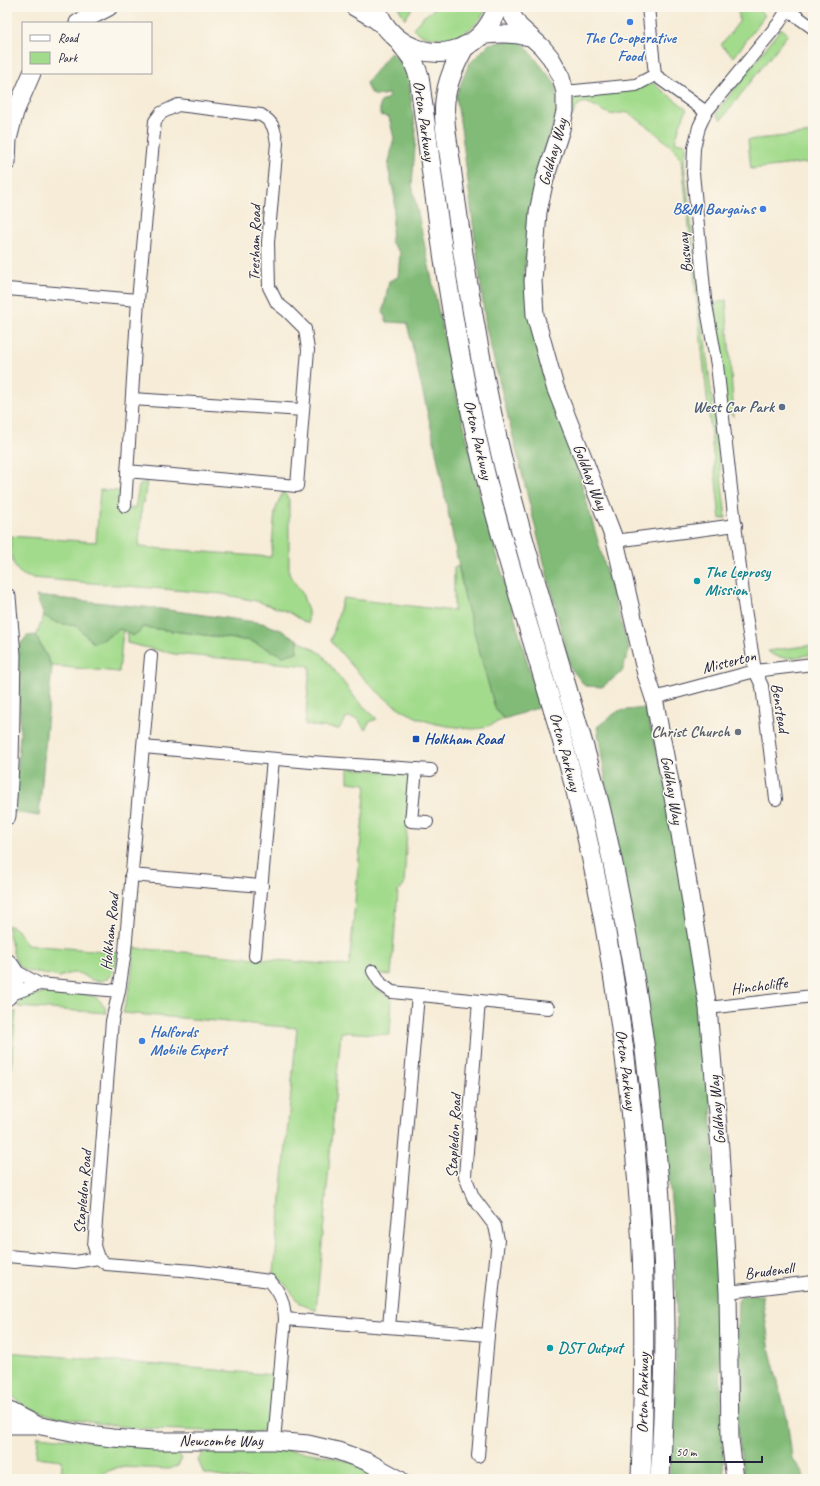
<svg xmlns="http://www.w3.org/2000/svg" width="820" height="1486" viewBox="0 0 820 1486" font-family="Caveat,sans-serif">
<rect width="100%" height="100%" fill="#fbf7ec"/>
<filter id="ink" filterUnits="userSpaceOnUse"><feTurbulence type="fractalNoise" baseFrequency=".025" numOctaves="2"/><feDisplacementMap in="SourceGraphic" scale="8" xChannelSelector="R" yChannelSelector="G"/><feConvolveMatrix kernelMatrix="1 2 1 2 8 2 1 2 1" color-interpolation-filters="sRGB"/></filter>
<filter id="wash" filterUnits="userSpaceOnUse"><feTurbulence type="fractalNoise" baseFrequency=".012" numOctaves="4" result="noise"/><feDisplacementMap in="SourceGraphic" scale="16" xChannelSelector="R" yChannelSelector="G"/><feGaussianBlur stdDeviation="0.9" result="paint"/><feColorMatrix in="noise" values="0 0 0 0 0 0 0 0 0 0 0 0 0 0 0 0 0 1.4 0 .05"/><feComposite in="paint" operator="in"/></filter>
<g filter="url(#wash)">
<rect width="100%" height="100%" fill="#f6ecd7"/>
<g fill="#a3db8c" stroke="#627e64">
<path d="M 398,7 L 413,7 L 405,19 Z"/>
<path d="M 437,7 L 487,7 C 478,29 455,42 432,37 C 428,37 423,36 420,34 C 417,33 415,30 413,28 L 423,17 Z"/>
<path d="M 732,7 L 755,7 L 765,15 L 734,57 L 721,45 L 739,22 L 739,14 Z"/>
<path d="M 781,28 L 788,34 L 721,120 L 716,113 Z"/>
<path d="M 650,81 L 687,109 L 680,125 L 675,142 L 687,144 L 684,163 L 726,518 L 720,519 L 682,161 C 680,158 678,154 676,151 C 671,145 634,115 628,113 C 622,111 615,116 610,114 C 592,107 581,91 572,117 L 569,101 L 581,94 Z"/>
<path d="M 813,133 L 813,162 L 751,169 L 748,140 Z"/>
<path d="M 726,300 L 734,417 L 727,411 L 713,304 Z"/>
<path d="M 147,481 L 144,502 L 142,502 L 139,547 L 271,557 L 275,511 L 283,491 L 289,500 L 289,574 L 302,593 L 308,611 L 308,624 L 289,612 L 256,601 L 222,594 L 32,578 C 9,573 12,555 10,536 L 96,542 L 100,490 L 121,491 L 122,508 L 135,508 L 139,486 Z"/>
<path d="M 458,566 L 466,603 L 495,708 L 504,719 C 497,722 489,726 481,728 C 474,730 464,728 457,727 C 399,723 366,683 331,641 L 343,598 L 454,611 L 454,568 Z"/>
<path d="M 44,615 L 57,623 L 77,626 L 93,643 L 104,639 L 120,629 L 123,630 L 119,672 L 52,666 L 36,636 Z"/>
<path d="M 141,627 L 251,641 L 283,656 L 297,652 L 298,640 L 322,654 L 356,699 L 377,719 L 369,722 L 365,730 L 358,719 L 347,717 L 339,729 L 305,725 L 310,666 L 174,654 L 127,643 L 127,633 L 133,636 Z"/>
<path d="M 813,645 L 813,654 C 796,657 781,662 767,651 Z"/>
<path d="M 348,768 L 410,774 L 404,886 L 398,891 L 391,975 L 368,973 L 374,987 L 392,999 L 390,1035 L 341,1032 L 316,1311 L 301,1304 L 283,1282 L 274,1273 L 297,1028 L 123,1013 L 131,981 L 134,948 L 349,966 L 366,784 L 348,782 Z"/>
<path d="M 7,925 C 18,928 21,935 27,945 L 118,952 C 116,966 112,986 92,980 C 88,979 85,975 81,974 C 74,972 65,974 60,977 L 27,971 L 18,965 L 14,956 Z"/>
<path d="M 60,991 C 80,994 100,990 107,1013 L 18,1007 L 21,998 L 48,992 Z"/>
<path d="M 16,1011 L 7,1113 L 7,1017 Z"/>
<path d="M 7,1352 L 274,1375 L 271,1419 L 265,1429 L 256,1433 L 132,1428 L 55,1417 L 26,1407 L 7,1392 Z"/>
<path d="M 38,1436 L 172,1449 L 182,1458 L 178,1466 L 169,1469 L 119,1467 L 93,1477 L 93,1479 L 61,1479 L 62,1460 L 36,1457 Z"/>
<path d="M 209,1447 C 257,1448 304,1448 350,1462 C 361,1466 372,1474 383,1479 L 235,1479 L 204,1474 L 198,1460 Z"/>
</g>
<g fill="#82bb78" stroke="#526e5a">
<path d="M 520,39 L 556,85 L 558,111 L 540,161 L 524,273 L 546,392 L 569,440 L 629,650 L 622,672 L 602,687 L 585,686 L 570,667 L 486,328 L 462,134 L 456,96 L 469,64 L 489,44 Z"/>
<path d="M 391,52 L 407,68 L 416,136 L 412,185 L 449,361 L 482,502 L 540,707 L 504,719 L 495,708 L 466,603 L 434,441 L 407,323 L 387,322 L 383,312 L 389,281 L 398,277 L 400,253 L 391,242 L 395,199 L 388,167 L 394,138 L 389,117 L 380,115 L 380,103 L 389,97 L 388,94 L 376,96 L 369,91 L 366,83 Z"/>
<path d="M 36,596 L 154,608 L 262,623 L 281,630 L 298,640 L 297,652 L 283,656 L 251,641 L 142,627 L 140,631 L 133,636 L 120,629 L 104,639 L 93,643 L 77,626 L 57,623 L 44,616 Z"/>
<path d="M 35,635 L 52,667 L 39,816 L 14,812 L 20,734 L 18,647 L 27,636 Z"/>
<path d="M 645,708 L 680,834 L 708,1008 L 724,1479 L 669,1479 L 677,1336 L 674,1232 L 666,1149 L 597,727 L 618,711 Z"/>
<path d="M 762,1295 L 770,1351 L 787,1418 L 792,1458 L 803,1473 L 804,1479 L 744,1479 L 738,1434 L 735,1389 L 738,1301 L 742,1296 Z"/>
</g>
</g>
<g filter="url(#ink)">
<g fill="none" stroke-linecap="round" stroke-linejoin="round">
<defs>
<g id="street">
<path d="M 648,7 L 655,75 L 706,112"/>
<path d="M 788,10 L 813,28"/>
<path d="M 565,92 L 636,85 L 655,75"/>
<path d="M 7,289 L 138,300"/>
<path d="M 132,399 L 303,410"/>
<path d="M 125,506 L 138,300 L 155,121 L 161,113 L 178,105 L 261,115 C 274,123 274,128 277,143 L 268,242 L 269,287 L 277,303 L 287,311 L 305,329 L 308,350 L 297,486 L 127,471"/>
<path d="M 615,541 L 736,525"/>
<path d="M 654,698 L 755,671 L 813,664"/>
<path d="M 143,747 L 311,762 L 431,770"/>
<path d="M 416,769 L 411,821 L 427,822"/>
<path d="M 776,799 L 762,686 L 755,671 L 744,603 L 717,365 L 705,299 L 693,173 L 694,148 L 699,127 L 706,112 L 779,23 L 789,7"/>
<path d="M 131,875 L 262,886"/>
<path d="M 255,956 L 273,759"/>
<path d="M 14,970 L 39,984 L 119,991 L 112,1021 L 94,1246 L 98,1258 L 106,1264 L 193,1271 L 270,1281 C 281,1294 284,1302 285,1319 L 274,1441"/>
<path d="M 373,971 L 381,984 L 392,992 L 548,1008"/>
<path d="M 119,991 L 125,951 L 151,656"/>
<path d="M 9,995 L 39,984"/>
<path d="M 708,1008 L 813,996"/>
<path d="M 7,1256 L 75,1262 L 98,1258"/>
<path d="M 728,1292 L 813,1282"/>
<path d="M 285,1319 L 488,1335"/>
<path d="M 389,1327 L 418,995"/>
<path d="M 478,1456 L 488,1335 L 498,1240 L 495,1226 L 473,1197 L 465,1176 L 479,1001"/>
</g>
<g id="secondary">
<path d="M 354,7 L 373,18 L 385,27"/>
<path d="M 507,7 L 519,26 L 542,47 L 551,58 L 560,74 L 565,92 L 565,111 L 561,129 L 545,179 L 538,212 L 533,281 L 535,315 L 555,387 L 584,460 L 615,541 L 646,674 L 654,698 L 680,834 L 708,1008 L 720,1149 L 728,1292 L 730,1439 L 735,1479"/>
<path d="M 78,23 L 109,7"/>
<path d="M 480,36 C 497,33 512,33 530,37"/>
<path d="M 7,162 L 8,139 L 15,112 L 32,73"/>
<path d="M 7,597 L 12,655 L 10,764 L 7,816"/>
<path d="M 7,962 C 18,971 18,987 7,997"/>
<path d="M 7,1410 L 34,1424"/>
<path d="M 7,1425 L 36,1425 L 82,1434 L 112,1438 L 154,1441 L 274,1441 L 308,1444 L 338,1451 L 368,1462 L 399,1479"/>
</g>
<g id="primary">
<path d="M 376,7 C 389,51 446,68 480,36 C 489,27 493,18 498,7"/>
<path d="M 399,41 L 412,58 L 419,76 C 436,206 452,337 483,465 C 500,537 523,608 544,679 C 566,749 585,822 599,894 C 618,995 632,1097 639,1199 C 646,1292 644,1386 641,1479"/>
<path d="M 465,46 C 455,64 447,81 445,101 C 443,120 447,140 450,159 C 454,191 459,222 463,254 C 474,324 486,394 503,463 C 530,572 566,679 595,787 C 612,851 624,917 635,982 C 653,1095 664,1210 665,1325 C 665,1376 663,1428 660,1479"/>
</g>
</defs>
<use href="#street" stroke="#424052" stroke-width="14"/>
<use href="#secondary" stroke="#424052" stroke-width="19"/>
<use href="#primary" stroke="#424052" stroke-width="21"/>
<use href="#street" stroke="#fff" stroke-width="12"/>
<use href="#secondary" stroke="#fff" stroke-width="17"/>
<use href="#primary" stroke="#fff" stroke-width="19"/>
</g>
</g>
<g fill="#3f7fe0" stroke="#fbf7ec" stroke-width="1.5">
<circle cx="630" cy="22" r="4"/>
<circle cx="763" cy="209" r="4"/>
<circle cx="142" cy="1041" r="4"/>
</g>
<circle fill="#5c6f8a" stroke="#fbf7ec" stroke-width="1.5" cx="782" cy="407" r="4"/>
<g fill="#0f9aa8" stroke="#fbf7ec" stroke-width="1.5">
<circle cx="697" cy="581" r="4"/>
<circle cx="550" cy="1348" r="4"/>
</g>
<circle fill="#6b7280" stroke="#fbf7ec" stroke-width="1.5" cx="738" cy="732" r="4"/>
<rect fill="#1a4fb4" stroke="#fbf7ec" stroke-width="1.5" x="412" y="735" width="8" height="8" rx="2"/>
<g text-anchor="middle" dominant-baseline="central" stroke-width="3" stroke-linejoin="round" paint-order="stroke">
<g font-size="16" font-weight="bold" fill="#366cbe" stroke="#fbf7ec">
<text x="630" y="38">The Co-operative<tspan x="630" dy="18">Food</tspan></text>
<text x="755" y="209" text-anchor="end">B&amp;M Bargains</text>
<text x="150" y="1032" text-anchor="start">Halfords<tspan x="150" dy="18">Mobile Expert</tspan></text>
</g>
<g font-size="16" fill="#22223b" stroke="#fbf7ec">
<text transform="translate(424 121) rotate(82)">Orton Parkway</text>
<text transform="translate(553 152) rotate(-74)">Goldhay Way</text>
<text transform="translate(255 243) rotate(-89)">Tresham Road</text>
<text transform="translate(685 253) rotate(-96)">Busway</text>
<text transform="translate(478 440) rotate(77)">Orton Parkway</text>
<text transform="translate(590 477) rotate(69)">Goldhay Way</text>
<text transform="translate(729 662) rotate(-14)">Misterton</text>
<text transform="translate(780 708) rotate(81)">Benstead</text>
<text transform="translate(565 752) rotate(75)">Orton Parkway</text>
<text transform="translate(672 790) rotate(80)">Goldhay Way</text>
<text transform="translate(110 932) rotate(-84)">Holkham Road</text>
<text transform="translate(759 986) rotate(-7)">Hinchcliffe</text>
<text transform="translate(626 1070) rotate(83)">Orton Parkway</text>
<text transform="translate(717 1110) rotate(-95)">Goldhay Way</text>
<text transform="translate(454 1136) rotate(-87)">Stapledon Road</text>
<text transform="translate(83 1192) rotate(-85)">Stapledon Road</text>
<text transform="translate(769 1271) rotate(-7)">Brudenell</text>
<text transform="translate(643 1393) rotate(-89)">Orton Parkway</text>
<text x="221" y="1441">Newcombe Way</text>
</g>
<g font-size="16" font-weight="bold" fill="#4e5e75" stroke="#fbf7ec" text-anchor="end">
<text x="774" y="407">West Car Park</text>
</g>
<g font-size="16" font-weight="bold" fill="#0d838f" stroke="#fbf7ec" text-anchor="start">
<text x="705" y="572">The Leprosy<tspan x="705" dy="18">Mission</tspan></text>
<text x="558" y="1348">DST Output</text>
</g>
<g font-size="16" font-weight="bold" fill="#5b616d" stroke="#fbf7ec" text-anchor="end">
<text x="730" y="732">Christ Church</text>
</g>
<g font-size="16" font-weight="bold" fill="#164399" stroke="#fbf7ec" text-anchor="start">
<text x="424" y="739">Holkham Road</text>
</g>
</g>
<rect width="820" height="1486" fill="none" stroke="#fbf7ec" stroke-width="24"/>
<rect x="22" y="22" width="130" height="52" fill="#fbf7ec" stroke="#a4a2a5"/>
<rect x="30" y="35" width="20" height="6" fill="#ffffff" stroke="#a4a2a5"/>
<text x="58" y="42" font-size="12" fill="#22223b">Road</text>
<rect x="30" y="52" width="20" height="12" fill="#a3db8c" stroke="#a4a2a5"/>
<text x="58" y="62" font-size="12" fill="#22223b">Park</text>
<path d="M670 1456v6h92v-6" fill="none" stroke="#22223b" stroke-width="2"/>
<text x="676" y="1456" font-size="12" fill="#22223b" stroke="#fbf7ec" stroke-width="3" paint-order="stroke">50 m</text>
</svg>
